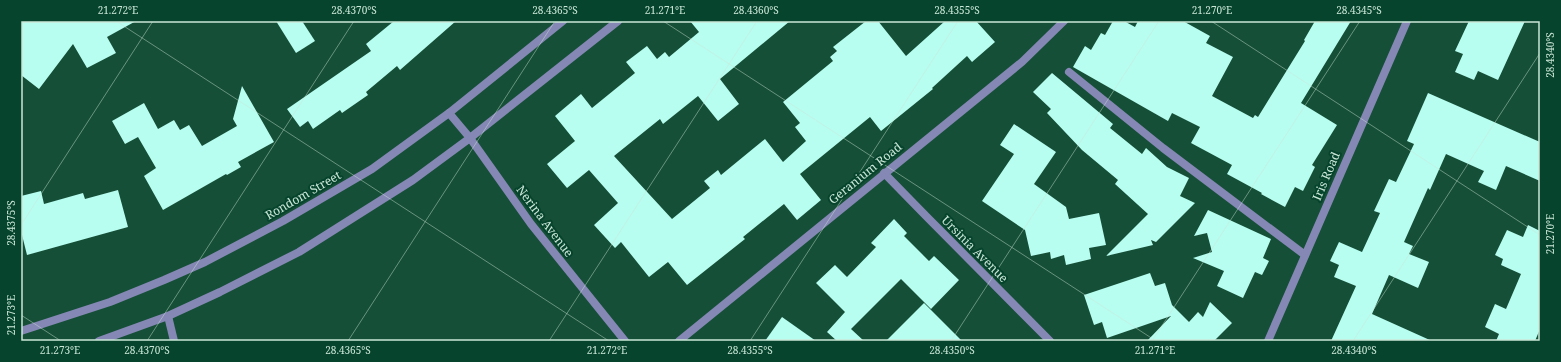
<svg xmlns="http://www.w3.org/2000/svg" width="1561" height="362" viewBox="0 0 1561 362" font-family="'Noto Serif',serif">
<rect width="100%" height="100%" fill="#164f37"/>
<g fill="#b7fdf0">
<path d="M 21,21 L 136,21 L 107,37 L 116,53 L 87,68 L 73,44 L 39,89 L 21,75 Z"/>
<path d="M 276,21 L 302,21 L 315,41 L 296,53 Z"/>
<path d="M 394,21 L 456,21 L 400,70 L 397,66 L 366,92 L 368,95 L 342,113 L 340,110 L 313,129 L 308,121 L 300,127 L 287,109 L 371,51 L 366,44 Z"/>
<path d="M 690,21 L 790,21 L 720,79 L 739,104 L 718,121 L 698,96 L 663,124 L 660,119 L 614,156 L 672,219 L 710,188 L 704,181 L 718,170 L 721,175 L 765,139 L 783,162 L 806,141 L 795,127 L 800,123 L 783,102 L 833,61 L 830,57 L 837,51 L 833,47 L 866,21 L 878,21 L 906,56 L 945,21 L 976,21 L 995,42 L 972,62 L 967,56 L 932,88 L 933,89 L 881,131 L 870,117 L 800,174 L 821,200 L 797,220 L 784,204 L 743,237 L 745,239 L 687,285 L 668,262 L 649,277 L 621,242 L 615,248 L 594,225 L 618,203 L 589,170 L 567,188 L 547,164 L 575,141 L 555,116 L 581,94 L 592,108 L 635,73 L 626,62 L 647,46 L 657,59 L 665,52 L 669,57 L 699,32 Z"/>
<path d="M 1113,21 L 1124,21 L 1135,27 L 1138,21 L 1183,21 L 1210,36 L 1206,43 L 1233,57 L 1212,96 L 1253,118 L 1255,115 L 1258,117 L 1305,41 L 1304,40 L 1315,21 L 1351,21 L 1301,103 L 1337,125 L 1312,165 L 1315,167 L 1303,191 L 1295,187 L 1285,207 L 1261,194 L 1262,193 L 1227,174 L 1232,165 L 1191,143 L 1200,127 L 1172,113 L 1168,121 L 1073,67 L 1085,46 L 1091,50 L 1101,33 L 1105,35 Z"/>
<path d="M 1469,21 L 1525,21 L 1498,80 L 1478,71 L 1474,80 L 1455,72 L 1463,54 L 1455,51 Z"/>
<path d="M 1052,73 L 1113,124 L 1110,128 L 1142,154 L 1146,148 L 1167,167 L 1189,178 L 1180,196 L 1195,203 L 1156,242 L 1151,240 L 1153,245 L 1106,256 L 1148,214 L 1115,184 L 1118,180 L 1082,150 L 1047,113 L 1051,109 L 1033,92 Z"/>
<path d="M 242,86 L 274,142 L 238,162 L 241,167 L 227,175 L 226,174 L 163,210 L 144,176 L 156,168 L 138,137 L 125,144 L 112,121 L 144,103 L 158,129 L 174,120 L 180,130 L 189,125 L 202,146 L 237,126 L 233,119 Z"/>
<path d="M 1428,93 L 1540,142 L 1540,181 L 1506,166 L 1496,190 L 1478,182 L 1484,171 L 1446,154 L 1430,190 L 1428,188 L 1404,242 L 1413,246 L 1409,254 L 1429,262 L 1418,288 L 1389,275 L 1372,314 L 1432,341 L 1331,341 L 1356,286 L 1334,277 L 1339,265 L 1330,261 L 1339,242 L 1362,252 L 1380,213 L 1374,211 L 1389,179 L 1396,182 L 1414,144 L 1407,141 Z"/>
<path d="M 1014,124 L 1056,152 L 1034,184 L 1066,207 L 1069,219 L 1099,213 L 1106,245 L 1089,248 L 1091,259 L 1066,265 L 1064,255 L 1051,259 L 1050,252 L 1031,256 L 1025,230 L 982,201 L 1014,154 L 1000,145 Z"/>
<path d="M 118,190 L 128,227 L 27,255 L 21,231 L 21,196 L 41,191 L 44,204 L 83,193 L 85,199 Z"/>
<path d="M 1208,210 L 1271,239 L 1263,258 L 1269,261 L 1262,275 L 1255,272 L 1243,298 L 1217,286 L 1224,271 L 1193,258 L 1212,252 L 1207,233 L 1194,236 Z"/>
<path d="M 894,219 L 907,233 L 904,236 L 929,261 L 934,256 L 959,280 L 931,309 L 901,279 L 851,329 L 864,341 L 837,341 L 827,332 L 845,312 L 816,283 L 835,265 L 847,277 L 876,247 L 871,243 Z"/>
<path d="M 1528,225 L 1540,231 L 1540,329 L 1535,341 L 1496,341 L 1499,334 L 1485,327 L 1495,304 L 1506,309 L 1521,274 L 1501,265 L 1503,259 L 1495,255 L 1507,230 L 1523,237 Z"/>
<path d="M 1150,273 L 1155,286 L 1165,283 L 1172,305 L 1189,322 L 1198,312 L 1203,317 L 1210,302 L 1232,323 L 1214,341 L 1147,341 L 1171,316 L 1107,338 L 1102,322 L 1094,325 L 1084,295 Z"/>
<path d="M 924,303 L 962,341 L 886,341 Z"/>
<path d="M 782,317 L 816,341 L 765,341 Z"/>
</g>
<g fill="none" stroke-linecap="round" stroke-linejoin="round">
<g stroke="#8588b5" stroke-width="8">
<path d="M 1069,72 L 1163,148 L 1305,255"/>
<path d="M 449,113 L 470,138 L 531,224 L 625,341"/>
<path d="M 884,173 L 926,216 L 1050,341"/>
<path d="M 168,316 L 174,341"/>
<path d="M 679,341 L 1022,62 L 1064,21"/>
<path d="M 1268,341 L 1407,21"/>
</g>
<g stroke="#8588b5" stroke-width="8">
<path d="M 21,331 L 110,302 L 164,280 L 205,262 L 283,221 L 372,169 L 449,113 L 563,21"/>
<path d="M 99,341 L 168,316 L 220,292 L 299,252 L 413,180 L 470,138 L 618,21"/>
</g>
</g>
<path fill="none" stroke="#cbe7d8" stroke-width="1" stroke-opacity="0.45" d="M 116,21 L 609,341M 663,21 L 1156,341M 1211,21 L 1540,235M 21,225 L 153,21M 21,315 L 61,341M 147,341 L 354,21M 348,341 L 555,21M 549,341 L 757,21M 750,341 L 958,21M 951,341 L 1159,21M 1152,341 L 1360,21M 1353,341 L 1540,53"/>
<g text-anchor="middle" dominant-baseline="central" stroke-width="4" stroke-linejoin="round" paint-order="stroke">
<g font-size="12" fill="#cbe7d8" stroke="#06442d">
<text transform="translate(865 173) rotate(-39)">Geranium Road</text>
<text transform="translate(1326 176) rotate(-67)">Iris Road</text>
<text transform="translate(303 195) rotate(-30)">Rondom Street</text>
<text transform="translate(545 221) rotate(53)">Nerina Avenue</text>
<text transform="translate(975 249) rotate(45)">Ursinia Avenue</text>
</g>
</g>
<rect width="1561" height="362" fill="none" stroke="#06442d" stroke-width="44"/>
<rect x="22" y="22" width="1517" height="318" fill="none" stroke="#cbe7d8" stroke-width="1.5"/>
<g font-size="10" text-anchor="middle" fill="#cbe7d8">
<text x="118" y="14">21.272°E</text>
<text x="354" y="14">28.4370°S</text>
<text x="555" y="14">28.4365°S</text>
<text x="665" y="14">21.271°E</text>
<text x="756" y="14">28.4360°S</text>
<text x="957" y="14">28.4355°S</text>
<text x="1212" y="14">21.270°E</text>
<text x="1359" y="14">28.4345°S</text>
<text transform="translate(1550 55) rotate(-90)" y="4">28.4340°S</text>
<text transform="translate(11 223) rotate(-90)" y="4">28.4375°S</text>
<text transform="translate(1550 234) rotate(-90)" y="4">21.270°E</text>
<text transform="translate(11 315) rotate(-90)" y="4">21.273°E</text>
<text x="60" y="354">21.273°E</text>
<text x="147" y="354">28.4370°S</text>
<text x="348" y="354">28.4365°S</text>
<text x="607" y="354">21.272°E</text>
<text x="750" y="354">28.4355°S</text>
<text x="952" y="354">28.4350°S</text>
<text x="1155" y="354">21.271°E</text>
<text x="1354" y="354">28.4340°S</text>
</g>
</svg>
